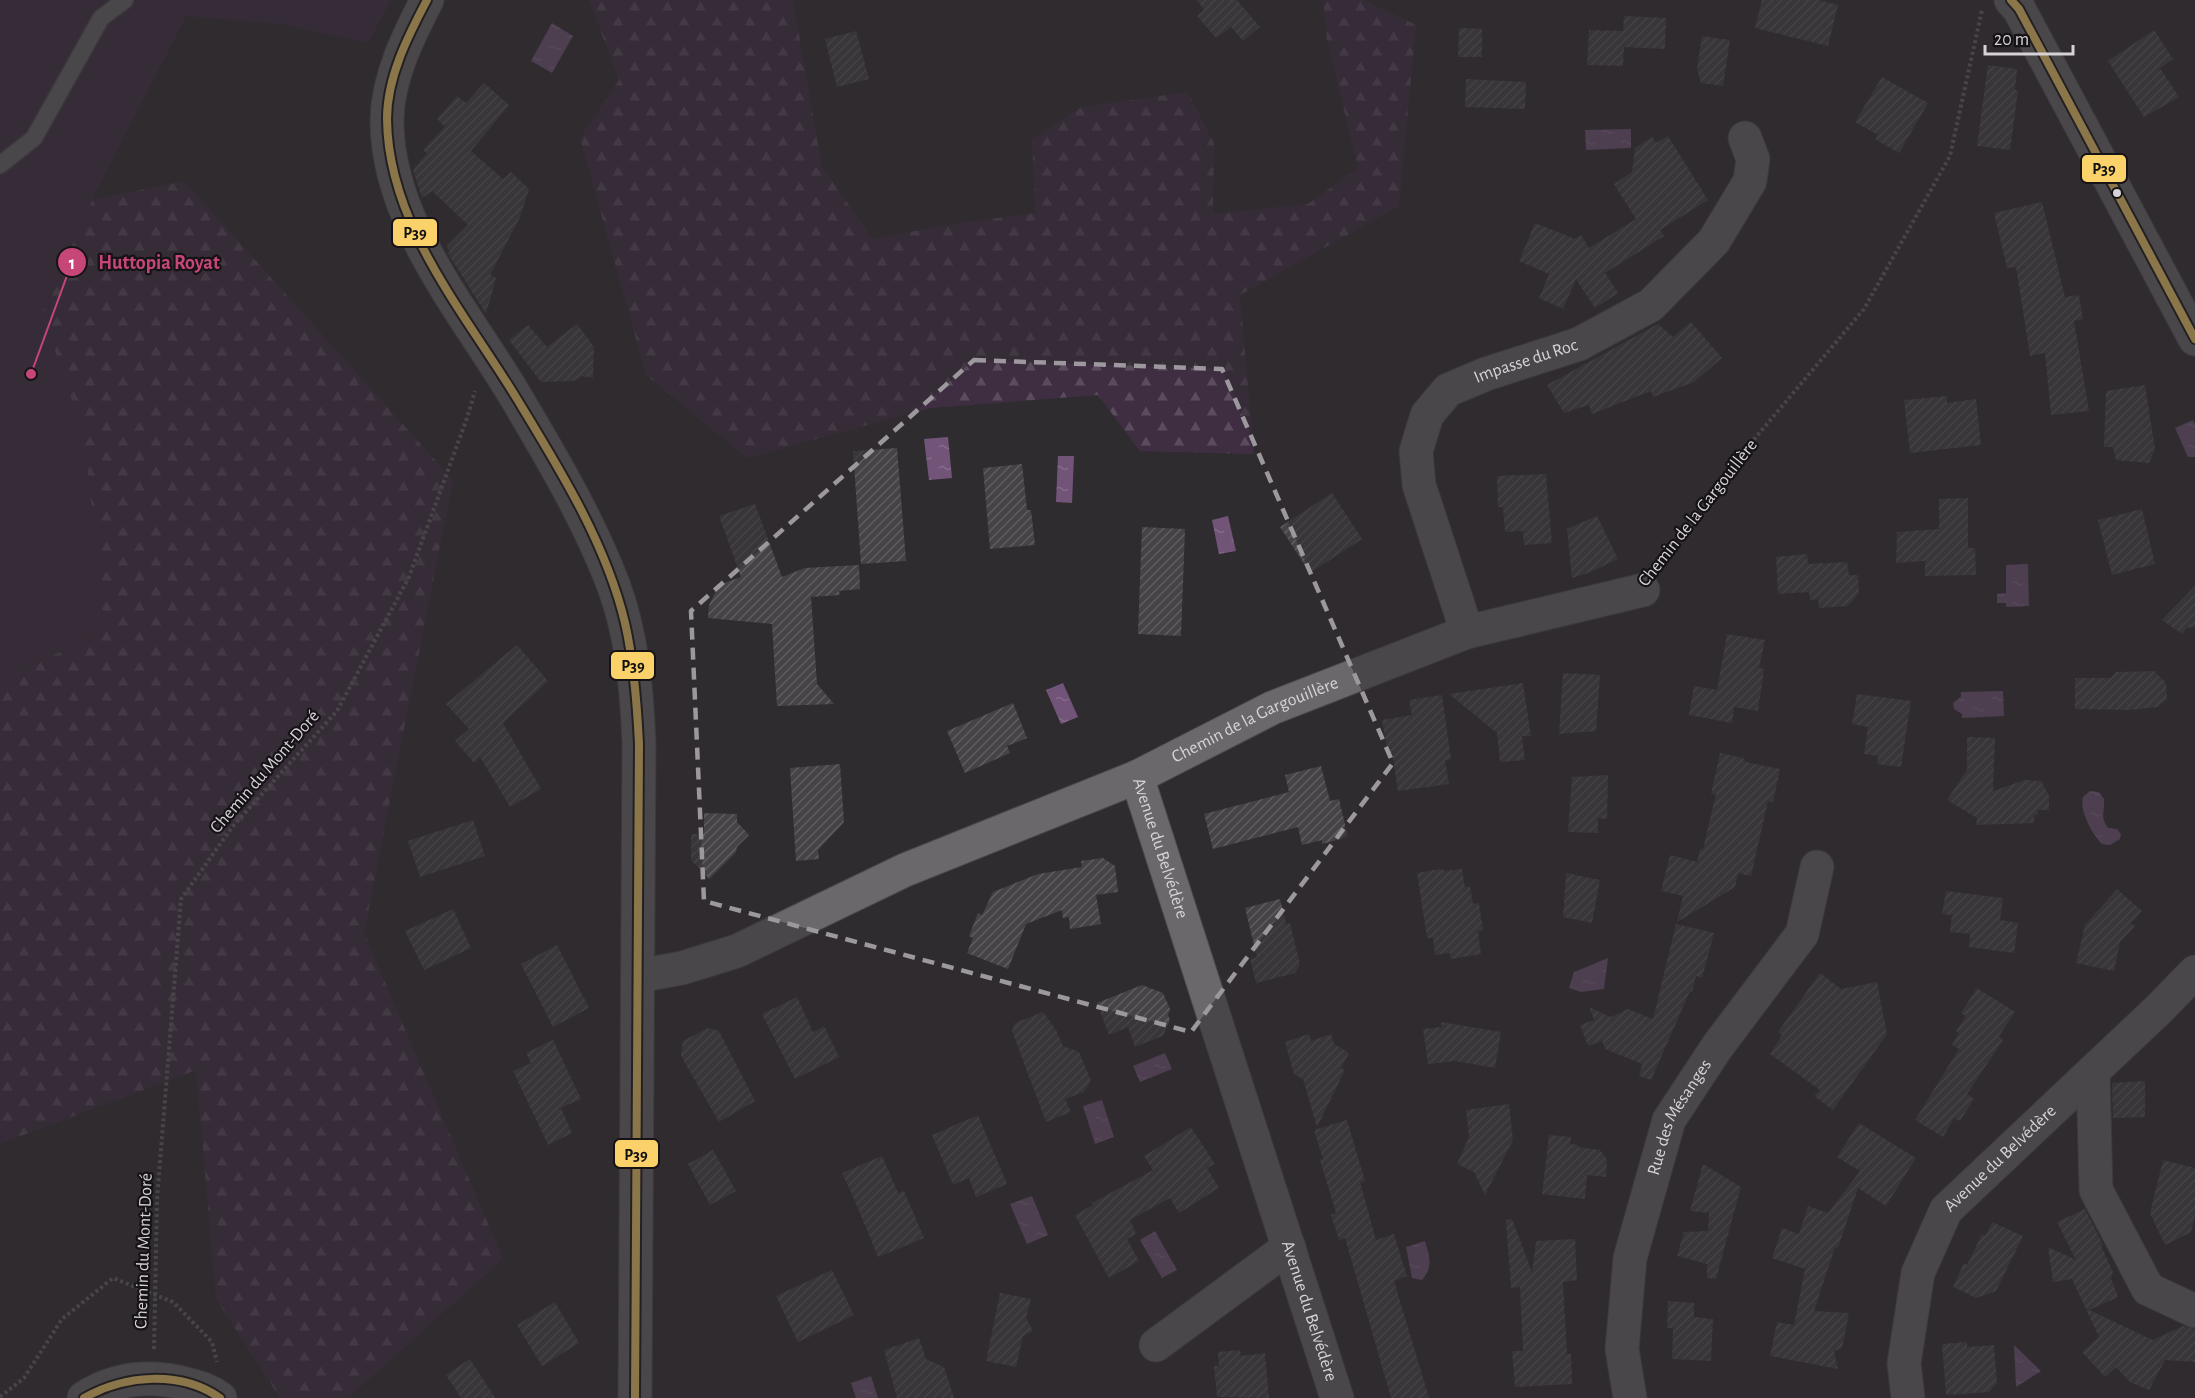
<svg xmlns="http://www.w3.org/2000/svg" width="2195" height="1398" viewBox="0 0 2195 1398" font-family="'Alegreya Sans',sans-serif">
<defs>
<pattern id="forest-firs" width="22" height="20" patternUnits="userSpaceOnUse" patternTransform="scale(1.5)"><rect width="22" height="20" fill="#3f2e42"/><path d="M5 1l3.5 6h-7zM16 11l3.5 6h-7z" fill="#5a4b5d"/></pattern>
<pattern id="water-ripples" width="26" height="14" patternUnits="userSpaceOnUse" patternTransform="scale(1.5)"><rect width="26" height="14" fill="#725479"/><path d="M2 4q2-2 4 0t4 0M15 11q2-2 4 0t4 0" fill="none" stroke="#856c8b"/></pattern>
<pattern id="building-hatch" width="6" height="6" patternUnits="userSpaceOnUse" patternTransform="scale(1.5)"><rect width="6" height="6" fill="#454346"/><path d="M-1 1l2-2M0 6l6-6M5 7l2-2" fill="none" stroke="#5f5d60"/></pattern>
</defs>
<rect width="100%" height="100%" fill="#2f2c30"/>
<g fill="url(#forest-firs)">
<path d="M 589,0 L 793,0 L 822,167 L 873,239 L 952,224 L 1035,213 L 1032,139 L 1081,107 L 1188,92 L 1214,143 L 1213,214 L 1308,204 L 1358,168 L 1327,40 L 1323,0 L 1364,0 L 1416,25 L 1399,206 L 1240,295 L 1254,454 L 1140,451 L 1098,395 L 930,408 L 747,458 L 646,375 L 580,138 L 619,80 Z"/>
<path d="M 184,181 L 453,480 L 364,933 L 503,1259 L 348,1398 L 280,1398 L 216,1299 L 196,1070 L 0,1144 L 0,680 L 96,635 L 84,436 L 42,313 L 92,200 Z"/>
</g>
<path fill="#3f2e42" d="M 0,0 L 391,0 L 368,43 L 281,24 L 186,16 L 92,200 L 42,313 L 84,436 L 104,626 L 96,635 L 0,680 Z"/>
<g fill="url(#water-ripples)">
<path d="M 552,23 L 573,36 L 552,73 L 531,61 Z"/>
<path d="M 1631,129 L 1631,148 L 1586,150 L 1585,130 Z"/>
<path d="M 2193,420 L 2195,424 L 2195,457 L 2188,457 L 2175,428 Z"/>
<path d="M 948,437 L 952,478 L 929,480 L 924,439 Z"/>
<path d="M 1058,456 L 1074,456 L 1072,503 L 1056,502 Z"/>
<path d="M 1228,516 L 1236,551 L 1219,554 L 1212,520 Z"/>
<path d="M 2028,564 L 2029,606 L 2006,607 L 2006,603 L 1997,603 L 1997,594 L 2006,593 L 2006,565 Z"/>
<path d="M 1063,683 L 1078,717 L 1061,724 L 1046,690 Z"/>
<path d="M 2003,691 L 2004,716 L 1962,718 L 1962,714 L 1954,709 L 1953,703 L 1961,697 L 1961,692 Z"/>
<path d="M 2090,791 L 2099,792 L 2104,799 C 2105,811 2100,817 2108,828 L 2117,829 L 2121,834 L 2120,839 L 2110,845 L 2102,844 C 2092,834 2079,810 2083,797 Z"/>
<path d="M 1608,958 L 1604,989 L 1581,992 L 1569,988 L 1574,972 Z"/>
<path d="M 1165,1053 L 1172,1069 L 1140,1082 L 1133,1066 Z"/>
<path d="M 1102,1100 L 1114,1137 L 1095,1144 L 1083,1106 Z"/>
<path d="M 1032,1196 L 1048,1235 L 1027,1244 L 1010,1204 Z"/>
<path d="M 1155,1231 L 1177,1270 L 1162,1278 L 1140,1240 Z"/>
<path d="M 1425,1241 C 1430,1258 1433,1267 1422,1280 L 1412,1278 L 1406,1247 Z"/>
<path d="M 2014,1345 L 2041,1371 L 2016,1387 Z"/>
<path d="M 871,1376 L 878,1398 L 856,1398 L 851,1383 Z"/>
</g>
<g fill="url(#building-hatch)">
<path d="M 1197,0 L 1237,0 L 1260,27 L 1243,41 L 1231,27 L 1216,38 L 1197,16 L 1204,10 Z"/>
<path d="M 1762,0 L 1818,0 L 1838,5 L 1828,46 L 1755,28 Z"/>
<path d="M 1624,16 L 1666,18 L 1665,49 L 1624,47 L 1623,66 L 1587,65 L 1589,30 L 1623,31 Z"/>
<path d="M 1459,28 L 1482,29 L 1482,57 L 1458,57 Z"/>
<path d="M 2154,30 L 2173,59 L 2160,68 L 2179,97 L 2144,117 L 2108,61 Z"/>
<path d="M 856,31 L 869,79 L 837,87 L 825,39 Z"/>
<path d="M 1702,36 L 1730,40 L 1723,86 L 1701,83 L 1697,69 Z"/>
<path d="M 1988,65 L 2017,69 L 2015,90 L 2018,91 L 2010,150 L 1977,146 Z"/>
<path d="M 1882,77 L 1928,103 L 1899,153 L 1875,139 L 1878,135 L 1855,122 Z"/>
<path d="M 1466,79 L 1526,82 L 1525,109 L 1465,107 Z"/>
<path d="M 484,83 L 509,105 L 471,151 L 503,179 L 511,172 L 529,189 L 520,217 L 490,275 L 496,278 L 486,314 L 447,252 L 450,254 L 447,246 L 468,225 L 432,191 L 422,198 L 413,170 L 427,153 L 423,150 L 445,127 L 437,119 L 457,96 L 466,103 Z"/>
<path d="M 1668,136 L 1708,200 L 1660,230 L 1664,236 L 1605,273 L 1618,293 L 1595,308 L 1576,279 L 1563,309 L 1539,298 L 1549,274 L 1519,261 L 1535,223 L 1575,239 L 1581,235 L 1589,248 L 1636,219 L 1614,184 L 1632,172 L 1635,148 L 1652,137 L 1656,143 Z"/>
<path d="M 2042,202 L 2065,297 L 2079,295 L 2083,319 L 2074,321 L 2089,411 L 2051,415 L 2045,353 L 2030,356 L 2016,267 L 2007,268 L 1994,213 Z"/>
<path d="M 1691,322 L 1722,358 L 1694,382 L 1653,397 L 1651,391 L 1592,414 L 1589,405 L 1564,413 L 1547,385 L 1658,324 L 1673,337 Z"/>
<path d="M 577,324 L 594,347 L 593,378 L 582,376 L 574,381 L 541,382 L 509,340 L 528,325 L 547,347 Z"/>
<path d="M 2145,385 L 2155,449 L 2149,463 L 2116,460 L 2113,447 L 2104,447 L 2106,391 Z"/>
<path d="M 1947,396 L 1947,403 L 1976,399 L 1981,445 L 1910,453 L 1904,400 Z"/>
<path d="M 897,448 L 906,561 L 861,564 L 853,451 Z"/>
<path d="M 1022,464 L 1027,510 L 1031,510 L 1035,545 L 990,549 L 983,468 Z"/>
<path d="M 1546,474 L 1552,543 L 1524,545 L 1523,531 L 1505,532 L 1503,507 L 1498,507 L 1497,476 Z"/>
<path d="M 1332,493 L 1362,539 L 1310,573 L 1280,527 Z"/>
<path d="M 1968,498 L 1968,548 L 1975,548 L 1976,575 L 1925,576 L 1925,561 L 1896,563 L 1897,532 L 1939,529 L 1939,499 Z"/>
<path d="M 755,504 L 782,577 L 805,568 L 859,565 L 860,589 L 839,591 L 840,595 L 811,597 L 817,684 L 834,704 L 777,706 L 772,624 L 708,618 L 709,605 L 715,593 L 724,583 L 741,577 L 719,516 Z"/>
<path d="M 2142,509 L 2155,564 L 2112,575 L 2098,520 Z"/>
<path d="M 1597,516 L 1618,559 L 1588,573 L 1572,578 L 1567,529 Z"/>
<path d="M 1142,527 L 1185,529 L 1181,636 L 1138,634 Z"/>
<path d="M 1807,554 L 1808,564 L 1847,562 L 1849,575 L 1858,575 L 1859,593 L 1848,606 L 1819,608 L 1818,599 L 1810,600 L 1809,592 L 1778,594 L 1776,557 Z"/>
<path d="M 2195,586 L 2195,627 L 2187,628 L 2182,634 L 2162,620 Z"/>
<path d="M 1727,634 L 1765,640 L 1759,668 L 1764,669 L 1758,711 L 1734,707 L 1732,723 L 1689,715 L 1694,686 L 1717,690 Z"/>
<path d="M 517,645 L 548,681 L 503,723 L 541,789 L 510,807 L 480,757 L 474,763 L 455,741 L 469,729 L 446,704 Z"/>
<path d="M 2154,671 L 2166,683 L 2167,699 L 2158,707 L 2128,710 L 2075,709 L 2075,678 L 2111,678 L 2116,672 Z"/>
<path d="M 1563,673 L 1600,675 L 1596,731 L 1559,734 Z"/>
<path d="M 1523,683 L 1531,736 L 1522,736 L 1525,760 L 1500,762 L 1497,733 L 1449,694 Z"/>
<path d="M 1857,694 L 1911,701 L 1901,767 L 1877,764 L 1878,756 L 1864,754 L 1868,727 L 1852,724 Z"/>
<path d="M 1442,695 L 1451,759 L 1445,760 L 1449,784 L 1398,791 L 1393,758 L 1389,758 L 1382,720 L 1412,715 L 1409,700 Z"/>
<path d="M 1013,703 L 1027,738 L 1007,746 L 1010,753 L 965,773 L 947,731 Z"/>
<path d="M 1967,737 L 1995,738 L 1993,791 L 2025,780 L 2041,781 L 2049,796 L 2049,810 L 2038,810 L 2037,815 L 2034,815 L 2034,823 L 1976,825 L 1977,818 L 1947,800 L 1967,770 Z"/>
<path d="M 1720,753 L 1743,758 L 1746,762 L 1780,769 L 1773,802 L 1768,801 L 1751,876 L 1738,873 L 1735,887 L 1677,922 L 1683,896 L 1661,891 L 1670,855 L 1697,862 L 1700,849 L 1703,849 L 1716,794 L 1711,794 Z"/>
<path d="M 840,764 L 844,822 L 818,850 L 819,859 L 796,861 L 790,768 Z"/>
<path d="M 1321,766 L 1330,801 L 1339,799 L 1348,837 L 1322,844 L 1322,840 L 1302,845 L 1298,827 L 1213,849 L 1204,814 L 1289,792 L 1285,775 Z"/>
<path d="M 1608,775 L 1607,819 L 1598,818 L 1598,833 L 1568,832 L 1572,777 Z"/>
<path d="M 704,813 L 737,814 L 737,822 L 749,835 L 737,847 L 736,852 L 709,879 L 691,860 L 691,834 L 704,834 Z"/>
<path d="M 473,820 L 485,856 L 420,877 L 408,841 Z"/>
<path d="M 1103,858 L 1115,866 L 1118,892 L 1096,895 L 1101,924 L 1070,929 L 1069,917 L 1063,918 L 1062,910 L 1026,924 L 1008,969 L 967,953 L 973,938 L 969,936 L 978,913 L 982,915 L 993,892 L 1038,874 L 1082,867 L 1081,861 Z"/>
<path d="M 1440,869 L 1446,871 L 1462,869 L 1465,887 L 1470,886 L 1473,904 L 1479,903 L 1483,930 L 1478,931 L 1481,954 L 1451,959 L 1450,953 L 1435,955 L 1433,938 L 1427,938 L 1417,873 Z"/>
<path d="M 1566,873 L 1600,880 L 1592,923 L 1563,917 Z"/>
<path d="M 2117,889 L 2142,911 L 2131,923 L 2135,926 L 2120,942 L 2114,971 L 2076,963 L 2085,925 Z"/>
<path d="M 1946,891 L 2003,898 L 2000,920 L 2018,923 L 2014,953 L 1969,947 L 1970,934 L 1950,932 L 1952,915 L 1942,914 Z"/>
<path d="M 1280,899 L 1286,924 L 1290,923 L 1300,965 L 1295,973 L 1256,983 L 1250,959 L 1257,957 L 1245,908 Z"/>
<path d="M 453,909 L 471,948 L 424,970 L 405,931 Z"/>
<path d="M 1676,924 L 1714,933 L 1702,978 L 1696,976 L 1692,992 L 1690,991 L 1651,1080 L 1639,1076 L 1642,1064 L 1605,1049 L 1602,1041 L 1588,1046 L 1580,1025 L 1594,1020 L 1589,1007 L 1611,1017 L 1628,1009 L 1653,1019 Z"/>
<path d="M 557,945 L 589,1008 L 553,1027 L 521,964 Z"/>
<path d="M 1820,973 L 1841,989 L 1877,982 L 1887,1034 L 1833,1110 L 1814,1096 L 1820,1090 L 1770,1054 L 1782,1035 L 1778,1032 Z"/>
<path d="M 1142,985 L 1163,993 L 1170,1009 L 1168,1015 L 1170,1020 L 1163,1036 L 1135,1047 L 1128,1027 L 1109,1035 L 1097,1003 Z"/>
<path d="M 1977,988 L 2015,1012 L 1999,1036 L 2003,1040 L 1967,1094 L 1974,1099 L 1960,1121 L 1954,1118 L 1943,1137 L 1915,1120 L 1959,1049 L 1952,1045 L 1959,1033 L 1956,1031 L 1966,1016 L 1961,1013 Z"/>
<path d="M 797,997 L 813,1032 L 824,1026 L 839,1057 L 795,1079 L 762,1014 Z"/>
<path d="M 1043,1012 L 1056,1030 L 1063,1046 L 1079,1052 L 1091,1081 L 1084,1092 L 1065,1099 L 1071,1112 L 1046,1122 L 1012,1031 L 1015,1023 Z"/>
<path d="M 1441,1022 L 1501,1032 L 1495,1068 L 1455,1061 L 1428,1064 L 1423,1029 L 1442,1027 Z"/>
<path d="M 708,1028 L 719,1031 L 755,1101 L 719,1122 L 681,1056 L 683,1041 Z"/>
<path d="M 1309,1034 L 1311,1041 L 1331,1034 L 1334,1044 L 1349,1053 L 1341,1068 L 1345,1070 L 1317,1127 L 1303,1079 L 1294,1074 L 1285,1042 Z"/>
<path d="M 553,1040 L 581,1099 L 561,1108 L 572,1133 L 548,1145 L 513,1071 L 531,1063 L 526,1053 Z"/>
<path d="M 2145,1081 L 2145,1117 L 2113,1118 L 2112,1083 Z"/>
<path d="M 1509,1104 L 1513,1140 L 1485,1195 L 1474,1172 L 1457,1164 L 1469,1137 L 1466,1110 Z"/>
<path d="M 978,1115 L 1007,1184 L 976,1197 L 969,1178 L 953,1185 L 932,1135 Z"/>
<path d="M 1347,1120 L 1365,1181 L 1360,1182 L 1376,1240 L 1394,1234 L 1407,1276 L 1394,1281 L 1429,1398 L 1391,1398 L 1345,1238 L 1339,1240 L 1331,1215 L 1336,1213 L 1320,1160 L 1323,1159 L 1314,1130 Z"/>
<path d="M 1859,1123 L 1916,1158 L 1886,1206 L 1858,1188 L 1838,1248 L 1835,1247 L 1814,1311 L 1849,1313 L 1842,1348 L 1834,1351 L 1838,1369 L 1770,1356 L 1777,1322 L 1794,1325 L 1805,1269 L 1772,1258 L 1782,1228 L 1799,1234 L 1808,1206 L 1828,1213 L 1860,1171 L 1837,1157 Z"/>
<path d="M 1191,1127 L 1215,1164 L 1207,1168 L 1219,1188 L 1179,1213 L 1170,1198 L 1130,1220 L 1136,1234 L 1127,1239 L 1139,1261 L 1109,1278 L 1075,1215 L 1093,1205 L 1092,1203 L 1153,1170 L 1144,1156 Z"/>
<path d="M 1549,1135 L 1571,1137 L 1570,1144 L 1578,1145 L 1577,1147 L 1600,1150 L 1607,1160 L 1606,1177 L 1587,1175 L 1585,1199 L 1542,1194 Z"/>
<path d="M 713,1150 L 736,1191 L 710,1205 L 688,1164 Z"/>
<path d="M 882,1156 L 898,1193 L 904,1191 L 924,1238 L 878,1257 L 854,1199 L 842,1173 Z"/>
<path d="M 2163,1160 L 2195,1168 L 2195,1215 L 2191,1232 L 2165,1245 L 2150,1213 Z"/>
<path d="M 1703,1164 L 1741,1187 L 1716,1279 L 1707,1278 L 1707,1264 L 1677,1256 L 1684,1232 L 1708,1231 L 1709,1213 L 1690,1211 Z"/>
<path d="M 2085,1209 L 2103,1245 L 2101,1246 L 2113,1272 L 2111,1278 L 2118,1297 L 2089,1310 L 2153,1340 L 2183,1326 L 2171,1347 L 2183,1326 L 2195,1329 L 2195,1362 L 2165,1360 L 2149,1390 L 2130,1382 L 2116,1367 L 2105,1377 L 2082,1352 L 2099,1337 L 2072,1279 L 2053,1282 L 2048,1247 L 2076,1260 L 2057,1222 Z"/>
<path d="M 1512,1219 L 1532,1272 L 1536,1241 L 1575,1239 L 1577,1280 L 1563,1282 L 1567,1354 L 1571,1354 L 1572,1384 L 1515,1387 L 1512,1351 L 1523,1351 L 1520,1287 L 1511,1288 L 1506,1220 Z"/>
<path d="M 1992,1222 L 2023,1236 L 1996,1291 L 1976,1298 L 1953,1287 L 1964,1263 L 1967,1265 L 1982,1234 L 1985,1236 Z"/>
<path d="M 832,1270 L 854,1315 L 798,1342 L 776,1296 Z"/>
<path d="M 1000,1293 L 1031,1299 L 1026,1318 L 1033,1331 L 1023,1336 L 1016,1367 L 986,1361 Z"/>
<path d="M 1668,1301 L 1694,1303 L 1694,1317 L 1713,1319 L 1711,1361 L 1672,1359 L 1673,1328 L 1667,1328 Z"/>
<path d="M 555,1302 L 579,1343 L 542,1366 L 517,1325 Z"/>
<path d="M 919,1338 L 926,1359 L 944,1367 L 954,1398 L 897,1398 L 884,1350 Z"/>
<path d="M 1967,1342 L 1967,1347 L 1994,1345 L 1997,1383 L 1989,1392 L 1946,1395 L 1942,1344 Z"/>
<path d="M 1240,1350 L 1241,1356 L 1265,1353 L 1269,1398 L 1217,1397 L 1214,1366 L 1219,1366 L 1218,1352 Z"/>
<path d="M 470,1359 L 495,1398 L 461,1398 L 446,1375 Z"/>
</g>
<g fill="none" stroke-linecap="round" stroke-linejoin="round">
<defs>
<path id="lane" d="M 0,165 L 34,138 L 101,18 L 125,0"/>
<g id="street">
<path id="s1" d="M 1467,632 L 1419,485 L 1416,451 L 1427,415 L 1448,390 L 1486,374 L 1579,344 L 1651,305 L 1714,241 L 1750,181 L 1753,159 L 1745,138"/>
<path id="s2" d="M 1137,777 L 1337,1398"/>
<path id="s3" d="M 638,976 L 682,968 L 737,951 L 905,870 L 1137,777 L 1272,708 L 1467,632 L 1643,590"/>
<path d="M 2093,1071 L 2096,1190 L 2148,1289 L 2195,1311"/>
<path d="M 1156,1345 L 1289,1247"/>
<path id="s4" d="M 1630,1398 L 1622,1349 L 1630,1258 L 1669,1120 L 1717,1047 L 1802,934 L 1817,867"/>
<path id="s5" d="M 1908,1398 L 1904,1363 L 1918,1273 L 1946,1210 L 2159,1009 L 2195,972"/>
</g>
<g id="secondary">
<path d="M 427,0 C 408,37 388,77 387,119 C 386,222 467,314 517,399 C 552,458 588,519 613,584 C 632,634 637,691 639,744 L 635,1398"/>
<path d="M 2011,0 L 2019,9 L 2195,339"/>
<path d="M 84,1398 C 116,1377 154,1374 190,1385 C 201,1388 211,1391 220,1398"/>
</g>
</defs>
<use href="#lane" stroke="#4d4a4e" stroke-width="19"/>
<use href="#street" stroke="#4d4a4e" stroke-width="35"/>
<use href="#secondary" stroke="#4d4a4e" stroke-width="35"/>
<g stroke="#666366" stroke-width="4" stroke-dasharray="3 3" stroke-linecap="butt">
<path d="M 1661,565 L 1740,456 L 1864,309 L 1950,156 L 1982,10"/>
<path d="M 154,1349 L 157,1200 L 181,899 L 233,826 L 337,711 L 409,577 L 467,418 L 475,391"/>
<path d="M 0,1397 L 24,1378 L 62,1319 L 113,1278 L 173,1302 L 212,1342 L 217,1362"/>
</g>
<use href="#lane" stroke="#6b686c" stroke-width="16"/>
<use href="#street" stroke="#6b686c" stroke-width="33"/>
<use href="#secondary" stroke="#6b686c" stroke-width="33"/>
<defs>
<g id="bus-1">
<path d="M 427,0 C 408,36 387,77 387,119 C 388,225 465,313 517,399 C 559,468 606,543 625,623 C 634,662 637,703 639,744 L 635,1398"/>
<path d="M 2011,0 L 2019,9 L 2195,339"/>
<path d="M 84,1398 C 124,1375 180,1370 220,1398"/>
</g>
</defs>
<use href="#bus-1" stroke="#161317" stroke-width="12"/>
<use href="#bus-1" stroke="#fbd169" stroke-width="8"/>
</g>
<path d="M0 0H2195V1398H0ZM 974,360 L 1222,369 L 1393,763 L 1191,1032 L 704,901 L 691,611 Z" fill="#2f2c30" fill-opacity=".55" fill-rule="evenodd"/>
<path fill="none" stroke="#9c989d" stroke-width="4.5" stroke-dasharray="12 8" stroke-linejoin="round" d="M 974,360 L 1222,369 L 1393,763 L 1191,1032 L 704,901 L 691,611 Z"/>
<circle fill="#d7d2d8" stroke="#161317" stroke-width="2" cx="2117" cy="193" r="5"/>
<g text-anchor="middle" dominant-baseline="central" stroke-width="4.5" stroke-linejoin="round" paint-order="stroke">
<g font-size="18" fill="#d7d2d8" stroke="#161317">
<text stroke="none"><textPath href="#s1" startOffset="342">Impasse du Roc</textPath></text>
<text transform="translate(1698 513) rotate(-52)">Chemin de la Gargouillère</text>
<text stroke="none"><textPath href="#s3" startOffset="670">Chemin de la Gargouillère</textPath></text>
<text transform="translate(265 772) rotate(-49)">Chemin du Mont-Doré</text>
<text stroke="none"><textPath href="#s2" startOffset="75">Avenue du Belvédère</textPath></text>
<text stroke="none"><textPath href="#s4" startOffset="291">Rue des Mésanges</textPath></text>
<text stroke="none"><textPath href="#s5" startOffset="270">Avenue du Belvédère</textPath></text>
<text transform="translate(144 1251) rotate(-88)">Chemin du Mont-Doré</text>
<text stroke="none"><textPath href="#s2" startOffset="561">Avenue du Belvédère</textPath></text>
</g>
</g>
<path fill="none" stroke="#c7467a" stroke-width="2" d="M31 374L72 262"/>
<g fill="#c7467a" stroke="#161317" stroke-width="2">
<circle cx="31" cy="374" r="6"/>
<circle cx="72" cy="262" r="15"/>
</g>
<g font-size="18" text-anchor="middle" font-weight="bold" fill="#fff">
<text x="72" y="269">1</text>
</g>
<g font-size="20" text-anchor="middle" font-weight="bold" fill="#c7467a" stroke="#161317" stroke-width="4.5" stroke-linejoin="round" paint-order="stroke">
<text x="159" y="269">Huttopia Royat</text>
</g>
<g stroke="#161317" stroke-width="2">
<rect x="2081" y="154" width="46" height="29" rx="6" fill="#fbd169"/>
<rect x="392" y="218" width="46" height="29" rx="6" fill="#fbd169"/>
<rect x="610" y="651" width="45" height="29" rx="6" fill="#fbd169"/>
<rect x="614" y="1139" width="45" height="29" rx="6" fill="#fbd169"/>
</g>
<g font-size="16" text-anchor="middle" font-weight="bold" fill="#111">
<text x="2104" y="174">P39</text>
<text x="415" y="238">P39</text>
<text x="633" y="671">P39</text>
<text x="636" y="1160">P39</text>
</g>
<path d="M1985 45v9h88v-9" fill="none" stroke="#d7d2d8" stroke-width="3"/>
<text x="1994" y="45" font-size="18" fill="#d7d2d8" stroke="#161317" stroke-width="4.5" paint-order="stroke">20 m</text>
</svg>
